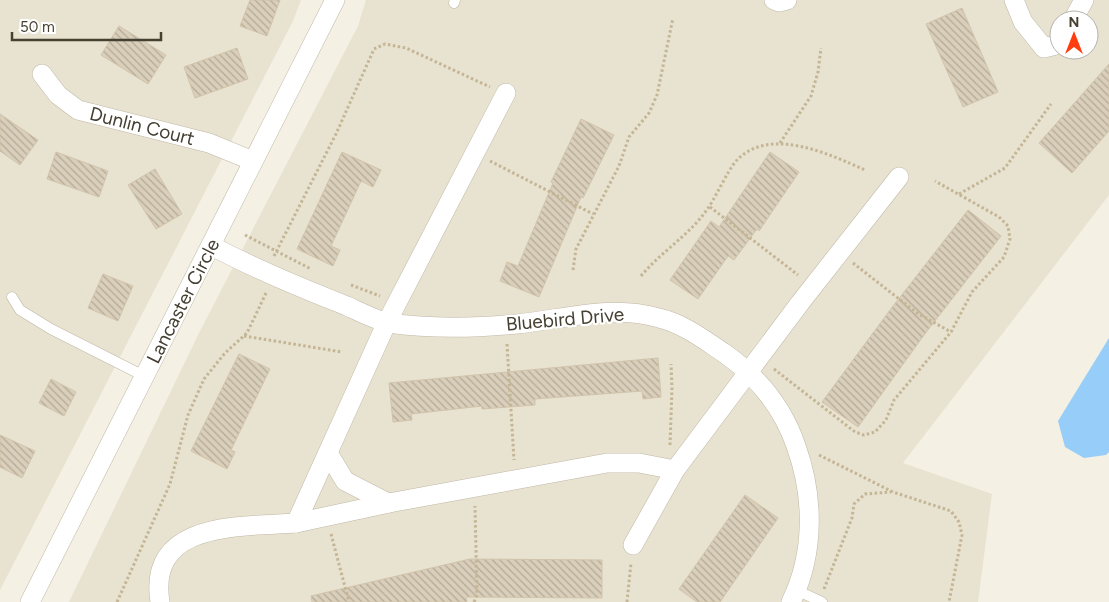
<svg xmlns="http://www.w3.org/2000/svg" width="1109" height="602" viewBox="0 0 1109 602" font-family="Figtree,sans-serif">
<defs>
<pattern id="building-back-hatch" width="6" height="6" patternUnits="userSpaceOnUse" patternTransform="scale(1.25)"><rect width="6" height="6" fill="#dacfba"/><path d="M-1 5l2 2M0 0l6 6M5-1l2 2" fill="none" stroke="#b3a998"/></pattern>
</defs>
<rect width="100%" height="100%" fill="#f4f0e3"/>
<g fill="#e8e2d1" fill-rule="evenodd">
<path d="M 0,0 L 301,0 L 293,21 L 0,590 Z"/>
<path d="M 366,0 L 1109,0 L 1109,195 L 903,463 L 992,494 L 978,602 L 69,602 L 199,333 L 358,26 ZM 1059,20 L 1089,20 L 1089,50 L 1059,50 Z"/>
</g>
<path fill="#97cdf9" d="M 1109,338 L 1109,452 L 1106,455 L 1084,458 L 1065,447 L 1058,421 Z"/>
<g fill="url(#building-back-hatch)" stroke="#d2c4aa">
<path d="M 250,0 L 280,0 L 267,36 L 240,26 Z"/>
<path d="M 962,8 L 998,92 L 963,107 L 926,24 Z"/>
<path d="M 119,26 L 166,55 L 148,84 L 101,55 Z"/>
<path d="M 237,48 L 248,79 L 195,98 L 184,67 Z"/>
<path d="M 1109,64 L 1109,131 L 1072,173 L 1039,143 Z"/>
<path d="M 0,114 L 38,140 L 20,165 L 0,151 Z"/>
<path d="M 581,119 L 614,135 L 583,198 L 581,197 L 539,297 L 500,281 L 507,262 L 518,266 L 553,183 L 551,182 Z"/>
<path d="M 56,152 L 108,171 L 99,197 L 47,179 Z"/>
<path d="M 342,152 L 381,170 L 373,187 L 361,181 L 331,246 L 340,250 L 333,266 L 297,249 Z"/>
<path d="M 770,152 L 799,172 L 759,231 L 757,229 L 734,260 L 728,256 L 698,299 L 670,280 L 711,221 L 719,227 Z"/>
<path d="M 155,169 L 182,214 L 156,229 L 128,185 Z"/>
<path d="M 968,210 L 1001,236 L 924,335 L 858,427 L 822,402 L 890,310 Z"/>
<path d="M 103,274 L 133,286 L 118,321 L 88,308 Z"/>
<path d="M 239,354 L 270,369 L 231,450 L 235,452 L 227,469 L 191,451 Z"/>
<path d="M 658,358 L 661,397 L 643,399 L 642,391 L 535,399 L 535,405 L 482,409 L 482,406 L 411,414 L 412,420 L 393,422 L 389,383 Z"/>
<path d="M 51,379 L 76,392 L 64,416 L 39,403 Z"/>
<path d="M 0,435 L 35,451 L 22,478 L 0,467 Z"/>
<path d="M 745,495 L 778,518 L 720,602 L 697,602 L 679,589 Z"/>
<path d="M 470,559 L 602,560 L 602,598 L 466,597 L 467,602 L 312,602 L 311,596 Z"/>
</g>
<g fill="none" stroke-linecap="round" stroke-linejoin="round">
<defs>
<g id="lane">
<path d="M 454,3 L 455,0"/>
<path d="M 12,297 L 20,310 L 51,329 L 144,376"/>
<path d="M 796,590 L 822,602"/>
</g>
<g id="street">
<path d="M 774,0 L 779,2 L 787,0"/>
<path d="M 1014,0 L 1023,22 L 1044,48 L 1056,45 L 1059,41"/>
<path d="M 1073,20 L 1084,0"/>
<path d="M 42,74 L 58,95 L 78,110 L 209,143 L 253,161"/>
<path d="M 212,246 C 255,269 301,288 347,306 C 360,312 375,320 389,323 C 431,329 475,328 517,324 C 565,319 611,304 659,318 C 684,324 703,339 724,353 C 757,376 783,408 796,446 C 814,496 815,553 791,602"/>
<path d="M 328,453 L 345,481 L 388,503"/>
<path d="M 296,523 L 394,502 L 607,463 L 639,463 L 675,470"/>
<path d="M 633,545 L 675,470 L 800,303 L 899,177"/>
<path d="M 30,602 L 335,0"/>
<path d="M 160,602 C 147,520 242,527 296,523 L 387,322 L 506,93"/>
</g>
</defs>
<use href="#lane" stroke="#c0b8a5" stroke-width="11"/>
<use href="#street" stroke="#c0b8a5" stroke-width="20"/>
<g stroke="#c4b594" stroke-width="3" stroke-dasharray="2.5 2.5" stroke-linecap="butt">
<path d="M 780,143 L 811,96 L 818,72 L 821,48"/>
<path d="M 490,161 L 593,214"/>
<path d="M 959,194 L 1005,168 L 1051,104"/>
<path d="M 710,207 L 798,275"/>
<path d="M 245,235 L 311,269"/>
<path d="M 274,256 L 336,134 L 374,49 L 385,44 L 406,48 L 490,87"/>
<path d="M 853,263 L 917,313 L 951,332"/>
<path d="M 573,270 L 576,249 L 619,166 L 629,137 L 649,113 L 657,95 L 673,18"/>
<path d="M 641,276 C 660,253 685,238 703,215 C 716,199 726,172 737,160 C 770,126 829,154 865,170"/>
<path d="M 351,285 L 380,296"/>
<path d="M 244,336 L 342,352"/>
<path d="M 507,344 L 514,460"/>
<path d="M 774,369 L 855,432 L 864,435 L 875,432 L 886,420 L 894,400 L 951,332 L 972,292 L 1004,257 L 1010,239 L 1008,226 L 999,217 L 935,181"/>
<path d="M 670,445 L 672,388 L 671,364"/>
<path d="M 819,455 L 893,492 L 951,511 L 959,522 L 962,535 L 949,602"/>
<path d="M 331,534 L 349,602"/>
<path d="M 824,589 L 852,518 L 854,504 L 865,494 L 891,492"/>
<path d="M 117,602 L 170,484 L 188,415 L 204,379 L 225,353 L 247,333 L 266,293"/>
<path d="M 474,602 L 477,595 L 475,506"/>
<path d="M 627,602 L 631,563"/>
</g>
<use href="#lane" stroke="#fff" stroke-width="10"/>
<use href="#street" stroke="#fff" stroke-width="19"/>
</g>
<g text-anchor="middle" dominant-baseline="central" stroke-width="4.5" stroke-linejoin="round" paint-order="stroke">
<g font-size="19" fill="#464033" stroke="#fff">
<text transform="translate(142 126) rotate(14)">Dunlin Court</text>
<text transform="translate(183 301) rotate(-63)">Lancaster Circle</text>
<text transform="translate(565 319) rotate(-5)">Bluebird Drive</text>
</g>
</g>
<g transform="translate(1074 35)"><circle r="24" fill="#ffffff" stroke="#b5b3ad"/>
<path d="M0-4L9 19L0 12L-9 19Z" fill="#ff3d0f"/>
<text y="-8" font-size="14" font-weight="bold" text-anchor="middle" fill="#464033">N</text>
</g>
<path d="M12 32v8h149v-8" fill="none" stroke="#464033" stroke-width="2.5"/>
<text x="20" y="32" font-size="15" fill="#464033" stroke="#ffffff" stroke-width="4" paint-order="stroke">50 m</text>
</svg>
